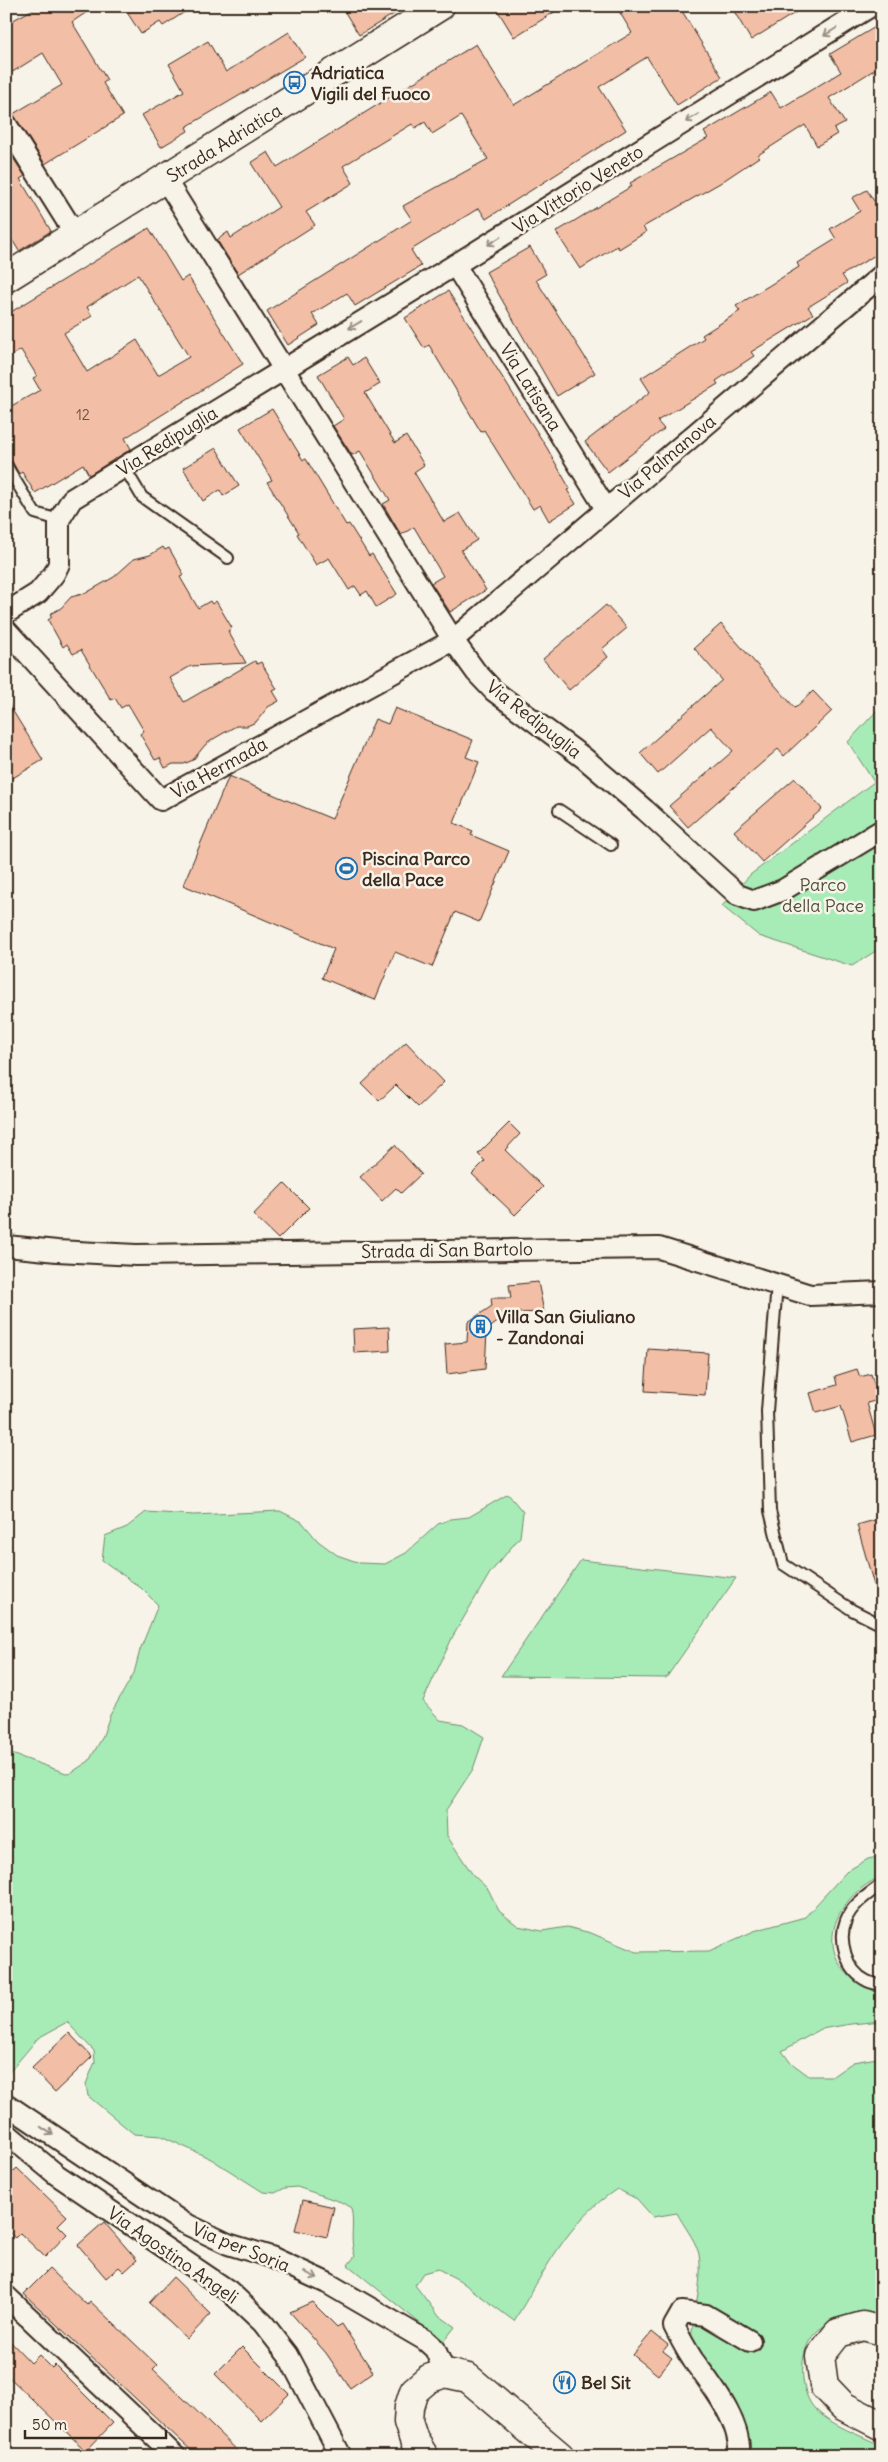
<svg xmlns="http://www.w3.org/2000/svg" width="888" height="2462" viewBox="0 0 888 2462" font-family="Delius,sans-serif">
<rect width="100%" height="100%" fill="#f7f3e8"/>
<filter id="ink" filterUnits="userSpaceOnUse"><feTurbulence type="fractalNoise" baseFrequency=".02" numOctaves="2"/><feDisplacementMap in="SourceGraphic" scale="10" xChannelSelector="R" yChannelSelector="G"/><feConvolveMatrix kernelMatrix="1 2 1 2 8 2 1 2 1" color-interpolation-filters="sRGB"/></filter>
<g filter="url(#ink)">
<g fill="#a7ecb7" stroke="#718b6a">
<path d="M 882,705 L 882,947 L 852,966 L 759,936 L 722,906 L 750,875 L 874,782 L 848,742 Z"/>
<path d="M 508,1494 L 523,1512 L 520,1537 L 490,1573 L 453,1636 L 423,1701 L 440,1720 L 463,1724 L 484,1737 L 473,1769 L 446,1810 L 447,1836 L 473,1875 L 488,1889 L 499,1911 L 518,1926 L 542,1931 L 567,1927 L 591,1933 L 636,1952 L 709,1951 L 754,1931 L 805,1917 L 847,1871 L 868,1859 L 882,1856 L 882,1876 C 822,1903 811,1972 882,1993 L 882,2021 L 851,2024 L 821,2029 L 782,2051 L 790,2062 L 809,2076 L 833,2076 L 853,2062 L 877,2058 L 882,2063 L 882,2318 C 862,2308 821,2320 810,2340 C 799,2358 800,2393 815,2409 C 832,2426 860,2435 882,2446 L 882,2456 L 749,2456 L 751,2451 L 725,2392 L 691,2340 C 693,2318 705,2271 698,2251 C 694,2238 683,2225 677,2213 L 653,2217 L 637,2199 L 617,2189 C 567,2221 544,2273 514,2321 L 459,2280 L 438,2269 L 423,2273 L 415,2285 L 437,2314 L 455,2327 L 443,2342 L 348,2265 L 355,2256 C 349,2240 355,2224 351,2208 L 341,2202 L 297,2187 L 285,2188 L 275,2193 L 263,2192 L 211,2159 L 161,2136 L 134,2134 L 88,2096 L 86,2084 L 95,2062 L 94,2051 L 67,2022 L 38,2038 L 6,2076 L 6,1752 L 69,1774 L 89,1761 L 102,1738 L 110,1715 L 134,1673 L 140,1650 L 158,1605 L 141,1588 L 102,1560 L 105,1536 L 127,1527 L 146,1512 L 194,1515 L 280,1511 L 302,1522 L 318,1541 L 337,1555 L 360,1563 L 385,1564 L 406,1553 L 438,1524 L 451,1519 L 469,1517 Z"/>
<path d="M 581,1560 L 736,1578 L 666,1678 L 501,1676 Z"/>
</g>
<g fill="#f3bea6" stroke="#3b2a1e" fill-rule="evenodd">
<path d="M 39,6 L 96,6 L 72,22 L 107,80 L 103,83 L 123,116 L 45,164 L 13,114 L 62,85 L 43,53 L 6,76 L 6,24 Z"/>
<path d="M 123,6 L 194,6 L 163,26 L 160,22 L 141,34 Z"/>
<path d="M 341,6 L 407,6 L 359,35 Z"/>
<path d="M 495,6 L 564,6 L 514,37 Z"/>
<path d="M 616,6 L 679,6 L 722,77 L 677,105 L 647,57 L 599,87 L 626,130 L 486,219 L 479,208 L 411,250 L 421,266 L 355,306 L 347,293 L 312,314 L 319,325 L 288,345 L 267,311 L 412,220 L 403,206 L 488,159 L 461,116 L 432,134 L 425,122 L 415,128 L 412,124 L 343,166 L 353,183 L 306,212 L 315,225 L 238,274 L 217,240 L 228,232 L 231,238 L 279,207 L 251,163 L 268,152 L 277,167 L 476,44 L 514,105 L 632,33 Z"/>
<path d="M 731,6 L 806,6 L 751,40 Z"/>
<path d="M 882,23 L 882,65 L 829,98 L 845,123 L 834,129 L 837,134 L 817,146 L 805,125 L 758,155 L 759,157 L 720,183 L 643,227 L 646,232 L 619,249 L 617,246 L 580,269 L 556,232 L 632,186 L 630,183 L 708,138 L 704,132 L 771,92 L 781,108 L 841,72 L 830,54 Z"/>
<path d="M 289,32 L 305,57 L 186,127 L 188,131 L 161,147 L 142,115 L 184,91 L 169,64 L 208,41 L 226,72 Z"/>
<path d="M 6,147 L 25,176 L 20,179 L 51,231 L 19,251 L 6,230 Z"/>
<path d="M 867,190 L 874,201 L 882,197 L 882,251 L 842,275 L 847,283 L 808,307 L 813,314 L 751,352 L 754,356 L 716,381 L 718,384 L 657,421 L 664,429 L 608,472 L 585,442 L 650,392 L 641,378 L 704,338 L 702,335 L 740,311 L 736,306 L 799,267 L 797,263 L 836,239 L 830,229 L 860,211 L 852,198 Z"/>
<path d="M 149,228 L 181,281 L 188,276 L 243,364 L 125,438 L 131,449 L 89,475 L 83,464 L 35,493 L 22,472 L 19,474 L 12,461 L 6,458 L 6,409 L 40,390 L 33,378 L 37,376 L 21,350 L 6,359 L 6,315 ZM 138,275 L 189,357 L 158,375 L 137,340 L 87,372 L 64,333 L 92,316 L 87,307 Z"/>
<path d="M 530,247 L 546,274 L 536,280 L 595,373 L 557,396 L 486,272 Z"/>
<path d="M 448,291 L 547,448 L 570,489 L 567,490 L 576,504 L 549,521 L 540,505 L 533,509 L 484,430 L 481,432 L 429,345 L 424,348 L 405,318 Z"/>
<path d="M 348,357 L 353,365 L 364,358 L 380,384 L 365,393 L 395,443 L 406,436 L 424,465 L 414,472 L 444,522 L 460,513 L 477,540 L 461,550 L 486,590 L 450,612 L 431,583 L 443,576 L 414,527 L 401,535 L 383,504 L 390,500 L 360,451 L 352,455 L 333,426 L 344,419 L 318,375 Z"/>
<path d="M 272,409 L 303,460 L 306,459 L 346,525 L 349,524 L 369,556 L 372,554 L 397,594 L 376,607 L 367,591 L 361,595 L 355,586 L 349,590 L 329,558 L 316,565 L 297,534 L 299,533 L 267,482 L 272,480 L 240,428 Z"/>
<path d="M 216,448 L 239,486 L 223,496 L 220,490 L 203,501 L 183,468 Z"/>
<path d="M 163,547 L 165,550 L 169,548 L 184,575 L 180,577 L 198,608 L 210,601 L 212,604 L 216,601 L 232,628 L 228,631 L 246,663 L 191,666 L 170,678 L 184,702 L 255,661 L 257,664 L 261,662 L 277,689 L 273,691 L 279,701 L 268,707 L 256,722 L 247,726 L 236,726 L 215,738 L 205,745 L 193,760 L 184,764 L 173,764 L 165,768 L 160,758 L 155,760 L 140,734 L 144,731 L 128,704 L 121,708 L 115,698 L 111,700 L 81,650 L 73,654 L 67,644 L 63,647 L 48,620 L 52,617 L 50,614 L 61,608 L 71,597 L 86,593 L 114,577 L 134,559 L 150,555 Z"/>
<path d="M 606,605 L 627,628 L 602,649 L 608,657 L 569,690 L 543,659 Z"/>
<path d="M 721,624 L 795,708 L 813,691 L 832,711 L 784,756 L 778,749 L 688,827 L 669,806 L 733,751 L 711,727 L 658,774 L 640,753 L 722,680 L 694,648 Z"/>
<path d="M 6,700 L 43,760 L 6,782 Z"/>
<path d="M 395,708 L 473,740 L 466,757 L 479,762 L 454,823 L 473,831 L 471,835 L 509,851 L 479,922 L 455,912 L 432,967 L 395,952 L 375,1000 L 322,978 L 334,949 L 183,885 L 229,776 L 332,819 L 375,719 L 388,724 Z"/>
<path d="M 795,778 L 822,809 L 762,862 L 734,831 Z"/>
<path d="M 406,1042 L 444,1082 L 418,1107 L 396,1085 L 379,1101 L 362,1084 Z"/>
<path d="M 509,1123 L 520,1134 L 505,1150 L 543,1187 L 515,1215 L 472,1174 L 485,1161 L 478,1154 Z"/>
<path d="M 395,1145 L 421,1174 L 401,1193 L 396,1188 L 382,1201 L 360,1177 Z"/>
<path d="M 284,1183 L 309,1208 L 278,1239 L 253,1215 Z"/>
<path d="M 538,1282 L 544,1312 L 517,1313 L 516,1318 L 500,1320 L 487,1330 L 485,1369 L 447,1374 L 445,1344 L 467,1342 L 468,1322 L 492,1306 L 491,1298 L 511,1298 L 509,1285 Z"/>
<path d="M 389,1327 L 390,1351 L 354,1353 L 353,1329 Z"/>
<path d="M 648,1349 L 708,1353 L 705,1395 L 645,1391 Z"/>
<path d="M 857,1369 L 860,1377 L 871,1374 L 879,1400 L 867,1403 L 876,1435 L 852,1442 L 841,1406 L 816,1413 L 810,1393 L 837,1385 L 835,1376 Z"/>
<path d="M 882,1518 L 882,1595 L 877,1596 L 857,1525 Z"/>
<path d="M 69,2033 L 92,2057 L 55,2092 L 32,2068 Z"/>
<path d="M 6,2166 L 13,2172 L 17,2168 L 67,2216 L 58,2225 L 67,2234 L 45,2257 L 20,2233 L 15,2238 L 6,2229 Z"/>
<path d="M 303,2200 L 334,2207 L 327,2237 L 295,2230 Z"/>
<path d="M 104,2222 L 137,2260 L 124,2272 L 119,2267 L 106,2278 L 78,2245 Z"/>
<path d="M 49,2269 L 87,2305 L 90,2301 L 157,2365 L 153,2369 L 243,2456 L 197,2456 L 24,2294 Z"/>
<path d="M 173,2277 L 211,2314 L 187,2339 L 149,2303 Z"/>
<path d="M 312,2302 L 337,2327 L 342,2324 L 373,2372 L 350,2388 L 326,2353 L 290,2312 Z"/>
<path d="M 652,2332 L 668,2345 L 663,2351 L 672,2358 L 658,2375 L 633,2355 Z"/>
<path d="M 6,2337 L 31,2363 L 39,2355 L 52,2368 L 55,2365 L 113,2423 L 86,2451 L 6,2374 Z"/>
<path d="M 242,2347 L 289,2394 L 261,2421 L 215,2374 Z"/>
</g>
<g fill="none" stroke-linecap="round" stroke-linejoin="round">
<defs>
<g id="lane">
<path d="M 6,465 L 35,513 L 59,520"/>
<path d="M 124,467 L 142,497 L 228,558"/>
<path d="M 559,810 L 611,845"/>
<path d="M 777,1284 L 767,1411 L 770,1511 L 783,1564 L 852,1610 L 882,1625"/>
<path d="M 882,1884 C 869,1894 852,1904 846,1920 C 838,1940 846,1971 867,1981 C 871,1983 877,1984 882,1986"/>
</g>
<g id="street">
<path d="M 6,124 L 75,234"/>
<path d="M 165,179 L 453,640 L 476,672 L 494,691 L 584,758 L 645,810 L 738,895 L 754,901 L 783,890 L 882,830"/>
<path d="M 455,265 L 606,509"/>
<path d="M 6,613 L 38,593 L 54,574 L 59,564 L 59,520 L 72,499 L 471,255 L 871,6"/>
<path d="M 6,630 L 161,800 L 453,640 L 882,275"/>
<path d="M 6,1246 L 57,1251 L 136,1255 L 659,1248 L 810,1295 L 882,1292"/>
<path d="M 6,2104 L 182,2222 L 228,2244 L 271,2257 L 327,2283 L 425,2340 L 435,2349 L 445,2373"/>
<path d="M 6,2133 L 57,2175 L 229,2291 L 263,2323 L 288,2355 L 341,2456"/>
<path d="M 6,2296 L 175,2456"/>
<path d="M 739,2456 C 742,2422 712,2386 693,2360 C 686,2349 680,2338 674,2326 L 682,2312 L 706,2315 L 750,2341"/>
</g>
<g id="secondary">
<path d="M 882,2331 L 863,2326 L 838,2333 L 820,2356 L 824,2386 L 843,2406 L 882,2426"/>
<path d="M 424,2456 L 414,2440 L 408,2422 L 409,2407 L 414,2391 L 428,2379 L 445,2373 L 468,2378 L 560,2456"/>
</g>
<path id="primary" d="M 6,278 L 440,6"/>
</defs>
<use href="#lane" stroke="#3b2a1e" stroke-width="14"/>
<use href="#street" stroke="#3b2a1e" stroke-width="24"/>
<use href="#secondary" stroke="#3b2a1e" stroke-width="31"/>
<use href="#primary" stroke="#3b2a1e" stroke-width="31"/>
<use href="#lane" stroke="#f7f3e8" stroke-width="10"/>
<use href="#street" stroke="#f7f3e8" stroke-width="20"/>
<use href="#secondary" stroke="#f7f3e8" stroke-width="28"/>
<use href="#primary" stroke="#f7f3e8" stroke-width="28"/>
</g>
<defs><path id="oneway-shaft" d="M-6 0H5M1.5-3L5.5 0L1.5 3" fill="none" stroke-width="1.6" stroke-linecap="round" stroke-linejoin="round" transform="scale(1.25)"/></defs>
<g stroke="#998e83">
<use href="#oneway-shaft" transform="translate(830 32) rotate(148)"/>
<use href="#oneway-shaft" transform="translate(692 118) rotate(148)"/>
<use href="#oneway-shaft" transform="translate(494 241) rotate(148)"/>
<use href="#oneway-shaft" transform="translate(355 325) rotate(149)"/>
<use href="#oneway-shaft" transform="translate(47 2131) rotate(33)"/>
<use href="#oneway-shaft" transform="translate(311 2275) rotate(24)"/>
</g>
</g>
<defs>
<symbol id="bus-ring" viewBox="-11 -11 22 22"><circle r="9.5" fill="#f7f3e8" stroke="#1f6fb2" stroke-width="1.5"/><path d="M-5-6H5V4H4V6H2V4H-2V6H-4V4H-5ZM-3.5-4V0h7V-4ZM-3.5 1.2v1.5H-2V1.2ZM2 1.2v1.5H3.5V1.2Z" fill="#1f6fb2"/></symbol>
<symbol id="stadium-ring" viewBox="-11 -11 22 22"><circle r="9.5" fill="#f7f3e8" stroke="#1f6fb2" stroke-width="1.5"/><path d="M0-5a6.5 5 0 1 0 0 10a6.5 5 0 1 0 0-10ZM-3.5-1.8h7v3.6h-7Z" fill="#1f6fb2"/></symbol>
<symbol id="building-ring" viewBox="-11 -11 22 22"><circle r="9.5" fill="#f7f3e8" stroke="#1f6fb2" stroke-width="1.5"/><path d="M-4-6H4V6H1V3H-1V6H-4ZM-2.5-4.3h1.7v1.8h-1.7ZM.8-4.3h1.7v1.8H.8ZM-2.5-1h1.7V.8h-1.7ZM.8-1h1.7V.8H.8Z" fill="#1f6fb2"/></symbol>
<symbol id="restaurant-ring" viewBox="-11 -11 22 22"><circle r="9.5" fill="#f7f3e8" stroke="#1f6fb2" stroke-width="1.5"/><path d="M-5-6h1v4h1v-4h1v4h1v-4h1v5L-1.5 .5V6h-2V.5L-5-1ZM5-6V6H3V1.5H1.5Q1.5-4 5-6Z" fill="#1f6fb2"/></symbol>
</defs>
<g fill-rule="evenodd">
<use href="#bus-ring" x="282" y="70" width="25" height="25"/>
<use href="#stadium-ring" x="334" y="856" width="25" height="25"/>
<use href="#building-ring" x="468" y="1314" width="25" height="25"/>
<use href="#restaurant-ring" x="552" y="2370" width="25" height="25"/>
</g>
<g text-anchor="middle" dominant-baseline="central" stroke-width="5" stroke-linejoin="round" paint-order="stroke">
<g font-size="15" fill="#694f40">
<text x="83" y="414">12</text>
</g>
<g font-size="18" font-weight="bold" fill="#3b2a1e" stroke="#f7f3e8" text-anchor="start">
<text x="311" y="72">Adriatica<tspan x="311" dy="21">Vigili del Fuoco</tspan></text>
<text x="362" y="858">Piscina Parco<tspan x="362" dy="21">della Pace</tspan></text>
<text x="496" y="1316">Villa San Giuliano<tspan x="496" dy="21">- Zandonai</tspan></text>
<text x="581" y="2382">Bel Sit</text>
</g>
<g font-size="18" fill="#3b2a1e" stroke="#f7f3e8">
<text transform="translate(224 143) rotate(-32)">Strada Adriatica</text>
<text transform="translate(578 189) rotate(-32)">Via Vittorio Veneto</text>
<text transform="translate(531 387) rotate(58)">Via Latisana</text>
<text transform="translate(167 441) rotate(-32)">Via Redipuglia</text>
<text transform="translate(667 457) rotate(-40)">Via Palmanova</text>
<text transform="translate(534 719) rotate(38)">Via Redipuglia</text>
<text transform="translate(219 768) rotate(-29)">Via Hermada</text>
<text transform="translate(447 1250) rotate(-1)">Strada di San Bartolo</text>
<text transform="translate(241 2247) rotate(22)">Via per Soria</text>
<text transform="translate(173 2255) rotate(35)">Via Agostino Angeli</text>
</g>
<g font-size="18" fill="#51513d" stroke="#f7f3e8">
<text x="823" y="884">Parco<tspan x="823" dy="21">della Pace</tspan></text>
</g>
</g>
<rect width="888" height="2462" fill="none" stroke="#f7f3e8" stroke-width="25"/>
<rect x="12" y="12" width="863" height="2437" fill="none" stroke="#3b2a1e" stroke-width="2" filter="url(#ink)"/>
<path d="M25 2430v8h141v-8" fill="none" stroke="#3b2a1e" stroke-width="2.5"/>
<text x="32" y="2430" font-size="15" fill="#3b2a1e" stroke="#f7f3e8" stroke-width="4" paint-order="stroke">50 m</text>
</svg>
